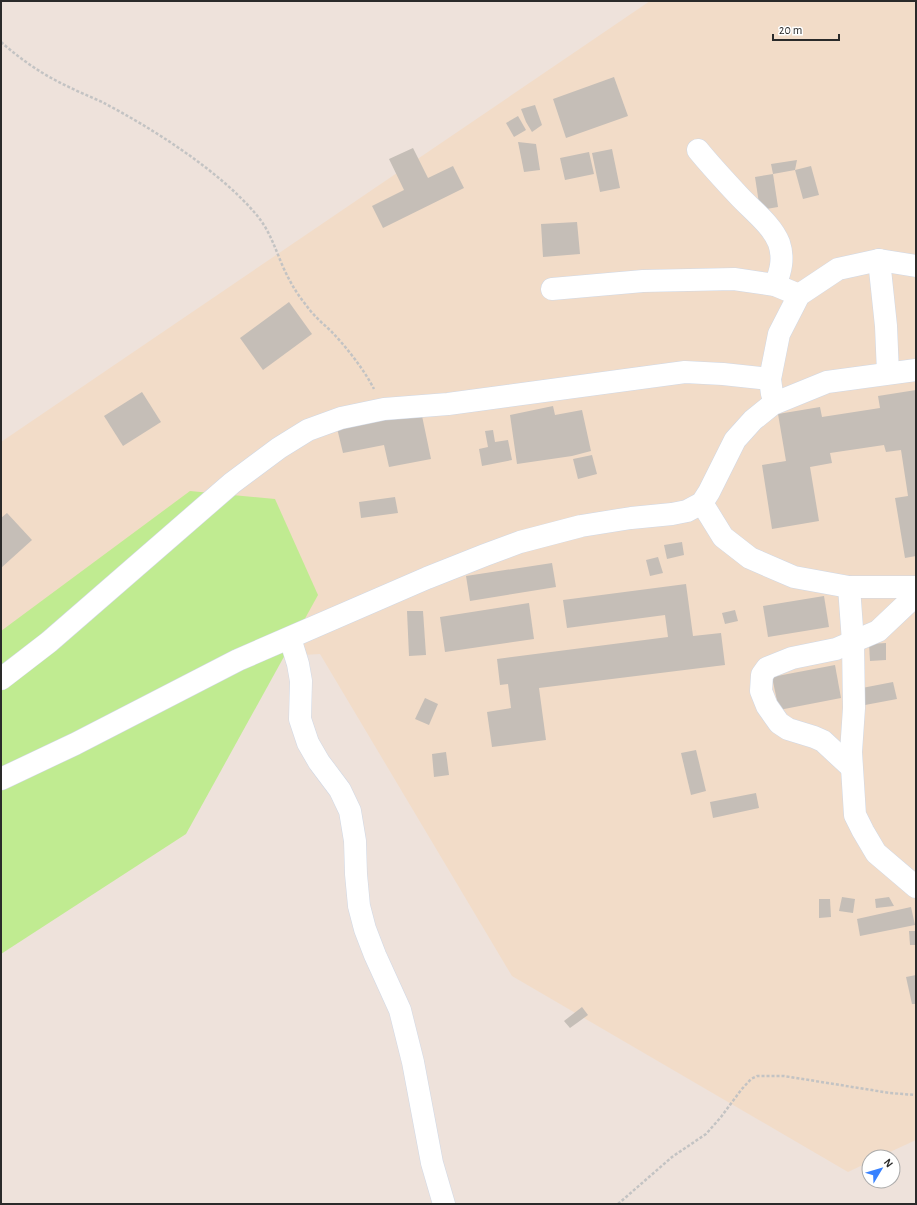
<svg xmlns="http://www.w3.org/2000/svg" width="917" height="1205" viewBox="0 0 917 1205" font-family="'Alegreya Sans',sans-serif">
<rect width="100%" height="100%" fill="#eee2db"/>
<path fill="#f2dcc8" d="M 650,1 L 908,1 L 916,3 L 916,1140 L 879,1157 L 869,1157 L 869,1162 L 848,1172 L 512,976 L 320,654 L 1,672 L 1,442 Z"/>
<path fill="#c0eb91" d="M 190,491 L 275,499 L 318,595 L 186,834 L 1,954 L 1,631 Z"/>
<g fill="#c5beb7">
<path d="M 614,77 L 628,116 L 566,138 L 553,99 Z"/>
<path d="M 535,105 L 542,125 L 532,132 L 526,122 L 521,109 Z"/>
<path d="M 518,116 L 526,130 L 514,137 L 506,123 Z"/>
<path d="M 518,142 L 536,144 L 540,170 L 524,172 Z"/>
<path d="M 413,148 L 428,178 L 453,166 L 464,188 L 383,228 L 372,206 L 404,190 L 389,159 Z"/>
<path d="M 612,149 L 620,188 L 600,192 L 592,153 Z"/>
<path d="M 589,152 L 594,174 L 565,180 L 560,158 Z"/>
<path d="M 797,160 L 795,170 L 773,174 L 771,164 Z"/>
<path d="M 811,166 L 819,195 L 803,199 L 795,170 Z"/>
<path d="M 773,174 L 778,207 L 760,210 L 755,177 Z"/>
<path d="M 577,222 L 580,254 L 543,257 L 541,224 Z"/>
<path d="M 289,302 L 312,334 L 263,370 L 240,338 Z"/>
<path d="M 916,390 L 916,556 L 905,558 L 895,498 L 908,496 L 901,450 L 886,452 L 884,445 L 830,453 L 832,463 L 810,467 L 819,521 L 772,529 L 762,465 L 786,461 L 778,414 L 820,407 L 822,417 L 880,408 L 878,396 Z"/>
<path d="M 142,392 L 161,422 L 123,446 L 104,416 Z"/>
<path d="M 553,406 L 555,415 L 582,410 L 591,451 L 572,456 L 517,464 L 510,415 Z"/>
<path d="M 421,411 L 431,459 L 389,467 L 384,445 L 343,453 L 337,428 Z"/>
<path d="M 493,430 L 495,442 L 508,440 L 512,460 L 482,466 L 479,449 L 488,447 L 485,431 Z"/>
<path d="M 592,455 L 597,474 L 578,479 L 573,459 Z"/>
<path d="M 395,497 L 398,513 L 361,518 L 359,502 Z"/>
<path d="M 7,513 L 32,540 L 1,568 L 1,518 Z"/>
<path d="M 682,542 L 684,555 L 667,559 L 664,545 Z"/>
<path d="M 658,557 L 663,573 L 650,576 L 646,560 Z"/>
<path d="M 552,563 L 556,587 L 470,601 L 466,576 Z"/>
<path d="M 686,584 L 693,636 L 721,633 L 725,665 L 539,688 L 546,740 L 492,747 L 487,712 L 511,708 L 508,684 L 500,685 L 497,659 L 668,637 L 665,615 L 567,628 L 563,600 Z"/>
<path d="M 824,596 L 829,627 L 768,637 L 763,606 Z"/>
<path d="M 529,603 L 534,639 L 445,652 L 440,617 Z"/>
<path d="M 735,610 L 738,621 L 725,624 L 722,613 Z"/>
<path d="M 407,611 L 423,611 L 426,655 L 409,656 Z"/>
<path d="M 886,643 L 886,660 L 870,661 L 869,644 Z"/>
<path d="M 835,665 L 841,698 L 779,710 L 772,677 Z"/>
<path d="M 893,682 L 897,699 L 865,705 L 862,688 Z"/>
<path d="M 425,698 L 438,704 L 429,725 L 415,719 Z"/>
<path d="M 696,750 L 706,791 L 691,795 L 681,753 Z"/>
<path d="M 446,752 L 449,775 L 434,777 L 432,754 Z"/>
<path d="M 756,793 L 759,808 L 713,818 L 710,802 Z"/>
<path d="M 842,897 L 855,899 L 853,913 L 839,911 Z"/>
<path d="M 889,897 L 894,906 L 876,908 L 875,899 Z"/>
<path d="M 819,899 L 830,899 L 831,917 L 819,918 Z"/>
<path d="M 911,907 L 915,925 L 860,936 L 857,919 Z"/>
<path d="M 909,931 L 916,931 L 916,945 L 910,945 Z"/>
<path d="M 916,975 L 916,1004 L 912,1004 L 906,977 Z"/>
<path d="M 582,1007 L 588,1015 L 570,1028 L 564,1021 Z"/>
</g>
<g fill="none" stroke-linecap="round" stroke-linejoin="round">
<defs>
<g id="minor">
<path d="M 698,150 C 711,166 725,181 739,196 C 752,210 772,225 779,243 C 784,258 781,271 775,285"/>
<path d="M 879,260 L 886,326 L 888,373"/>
<path d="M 552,289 L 643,281 L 734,279 L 775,285 L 799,295"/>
<path d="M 772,394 L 770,379 L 779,334 L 799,295 L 838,269 L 879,260 L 916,266"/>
<path d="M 702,503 L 723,537 L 750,558 L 794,577 L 849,587 L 916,587"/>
<path d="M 849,587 L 853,642 L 854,708 L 851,752 L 855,815 L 863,831 L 876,853 L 916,887"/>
<path d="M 290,638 L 298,664 L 301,681 L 300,719 L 308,743 L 319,762 L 340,790 L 350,811 L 355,841 L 356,874 L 359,906 L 365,929 L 375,955 L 400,1010 L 413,1062 L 432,1163 L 444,1204"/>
<path d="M 1,679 L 49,642 L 232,483 L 279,448 L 308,430 L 341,418 L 384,409 L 448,404 L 685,372 L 723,374 L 770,379"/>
<path d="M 851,767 L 823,741 L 814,737 L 788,729 L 779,723 L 767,706 L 761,691 L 762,675 L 767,668 L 792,658 L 836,649 L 878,631 L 916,595"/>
<path d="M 1,779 L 75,744 L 238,660 L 427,578 L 485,555 L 520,542 L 581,526 L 631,518 L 672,514 L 687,511 L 702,503 L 709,492 L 735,440 L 753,420 L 773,404 L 827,382 L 916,370"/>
</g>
</defs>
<use href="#minor" stroke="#d0d8e5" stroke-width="23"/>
<g stroke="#c3c3c3" stroke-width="2.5" stroke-dasharray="3 2" stroke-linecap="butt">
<path d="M 1,42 C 18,57 36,70 55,80 C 70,88 86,95 102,102 C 152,128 218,170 255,213 C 270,230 275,249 284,269 C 290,282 297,294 306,305 C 313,315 322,323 331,331 C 347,348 363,368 374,389"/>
<path d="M 618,1204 L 672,1157 L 706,1134 L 721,1117 L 741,1090 L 751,1079 L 757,1076 L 784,1076 L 890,1093 L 916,1095"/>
</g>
<use href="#minor" stroke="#fff" stroke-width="22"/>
</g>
<rect width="917" height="1205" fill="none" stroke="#2a2a2a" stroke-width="4"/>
<g transform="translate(881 1169) rotate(52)"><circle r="19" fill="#ffffff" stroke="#aaaaaa"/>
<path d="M0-3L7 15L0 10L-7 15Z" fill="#3781ff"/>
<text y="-6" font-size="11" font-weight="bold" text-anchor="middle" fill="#2a2a2a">N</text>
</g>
<path d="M773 34v6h66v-6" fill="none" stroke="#2a2a2a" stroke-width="2"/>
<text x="779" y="34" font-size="12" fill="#2a2a2a" stroke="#ffffff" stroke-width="3" paint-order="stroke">20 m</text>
</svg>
